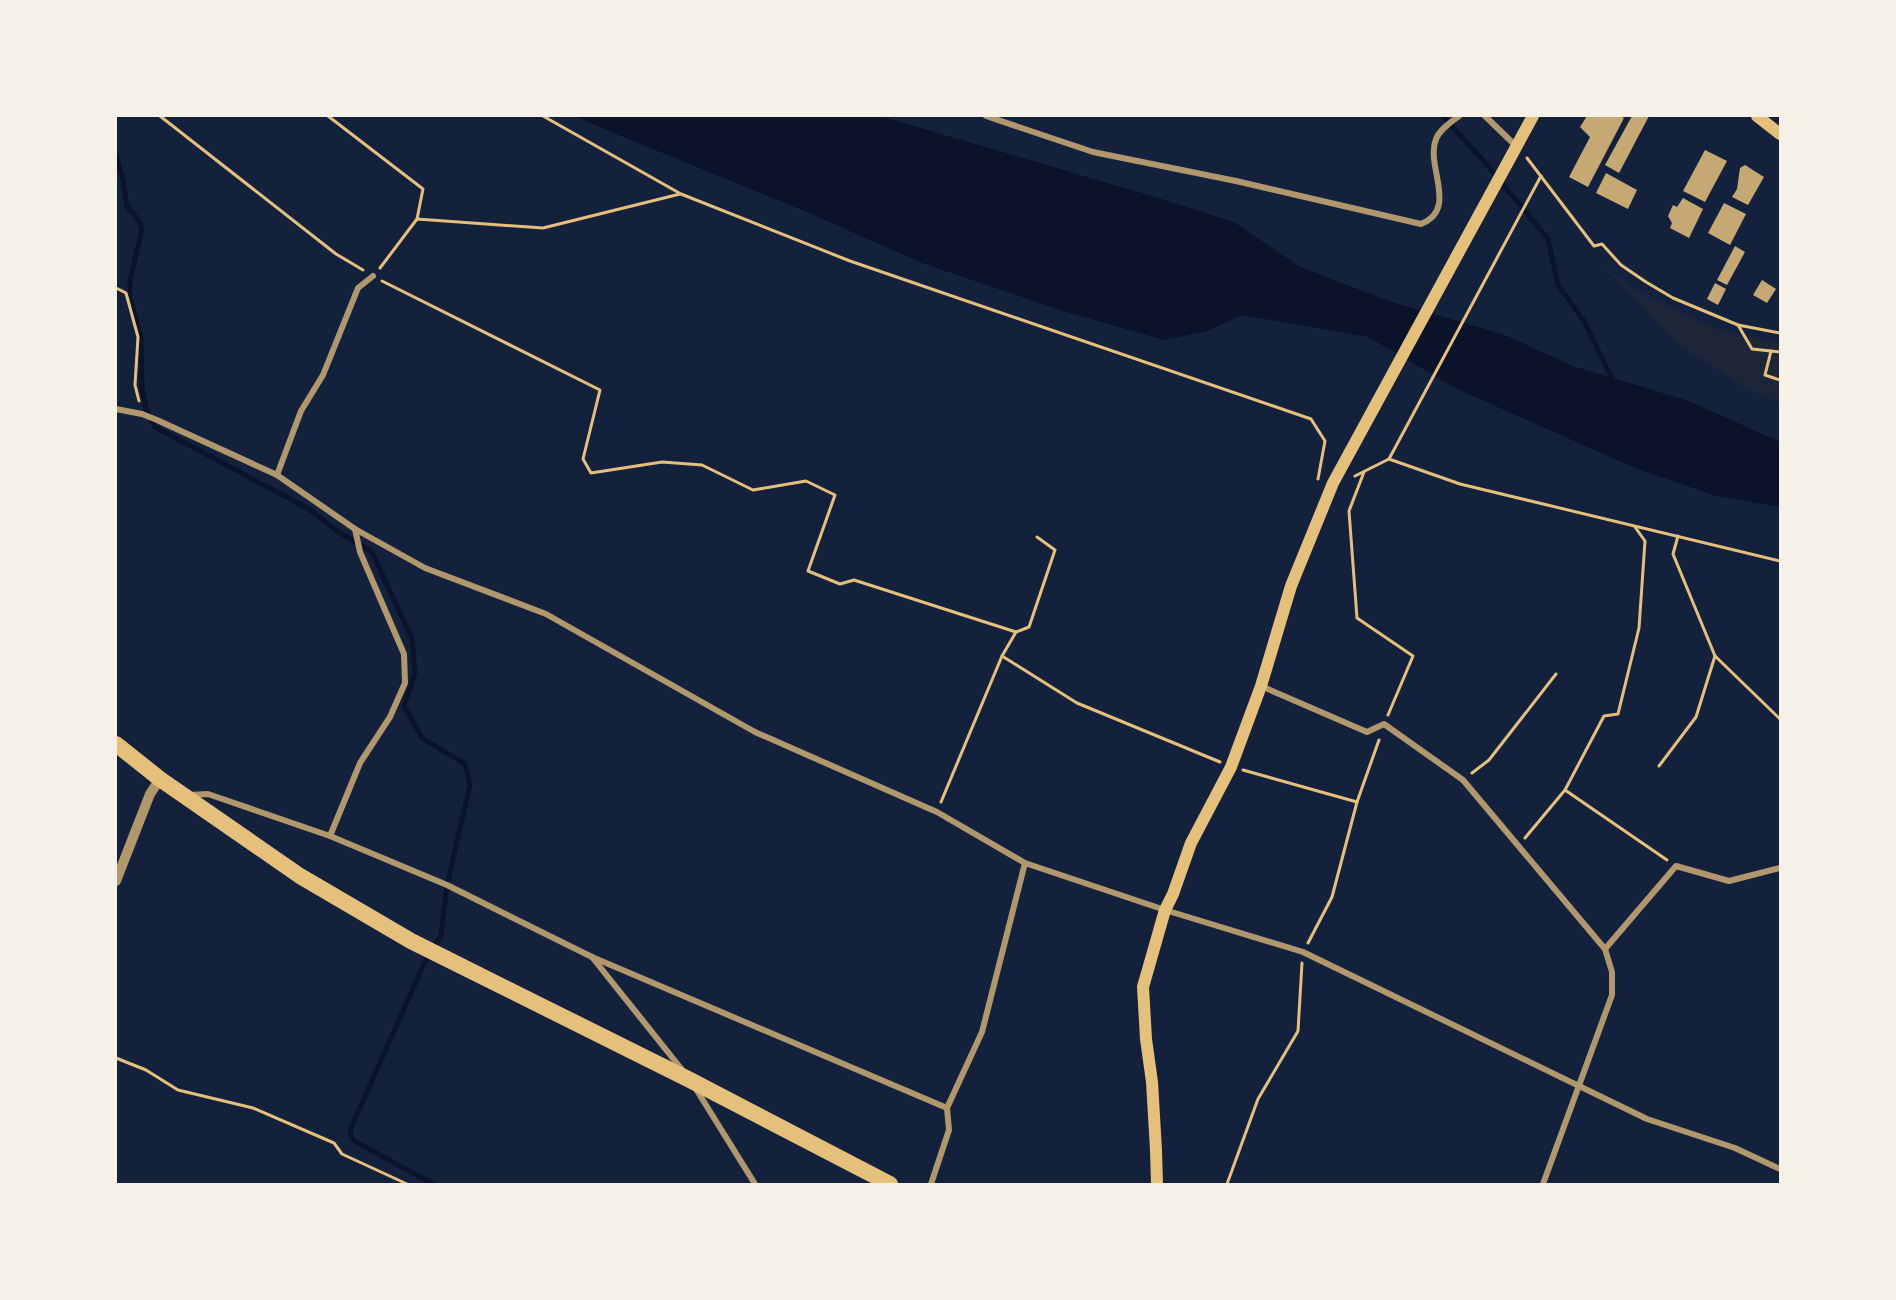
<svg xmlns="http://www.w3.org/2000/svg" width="1896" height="1300" viewBox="0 0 1896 1300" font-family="Ubuntu,sans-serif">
<rect width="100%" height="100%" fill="#14213d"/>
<path fill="#1d2539" d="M 1602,265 L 1641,293 L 1687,316 L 1722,331 L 1780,343 L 1780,403 L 1748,389 L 1679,345 Z"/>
<path fill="#0b132b" d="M 576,116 L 880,116 L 1152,196 L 1234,222 L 1300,267 L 1389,301 L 1505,335 L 1573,366 L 1689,401 L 1780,442 L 1780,507 L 1716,496 L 1635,468 L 1457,389 L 1368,337 L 1242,315 L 1207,331 L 1164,340 L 1063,311 L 922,263 L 802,210 L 599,127 Z"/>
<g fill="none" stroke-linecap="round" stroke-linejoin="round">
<g stroke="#0b132b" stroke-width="5">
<path d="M 1443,116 L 1488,166 L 1548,239 L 1558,285 L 1584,321 L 1614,383"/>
<path d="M 116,155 L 123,180 L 127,206 L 140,222 L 142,230 L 130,280 L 130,297 L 141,338 L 142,387 L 146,409 L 155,427 L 309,509 L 337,531 L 372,552 L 412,639 L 415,674 L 404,706 L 423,739 L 465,764 L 470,785 L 447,885 L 441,935 L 423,966 L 350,1130 L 353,1140 L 433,1184"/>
</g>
</g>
<g fill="#c6a872">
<path d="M 1587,116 L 1620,116 L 1624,118 L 1588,187 L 1569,177 L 1590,137 L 1580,127 Z"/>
<path d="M 1632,116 L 1649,116 L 1619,173 L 1605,165 Z"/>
<path d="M 1705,150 L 1727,161 L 1705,202 L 1683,191 Z"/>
<path d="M 1745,165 L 1764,177 L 1748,205 L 1732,197 L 1737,189 L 1740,168 Z"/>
<path d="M 1606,173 L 1637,190 L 1628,209 L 1596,193 Z"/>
<path d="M 1683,198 L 1703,209 L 1689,238 L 1670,228 L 1672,223 L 1668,216 L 1673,205 L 1677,207 Z"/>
<path d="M 1724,203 L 1746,214 L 1730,245 L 1708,233 Z"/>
<path d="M 1735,246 L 1745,252 L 1727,285 L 1717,280 Z"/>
<path d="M 1762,280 L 1776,289 L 1767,303 L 1753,295 Z"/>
<path d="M 1715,283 L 1726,289 L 1718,305 L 1707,299 Z"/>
</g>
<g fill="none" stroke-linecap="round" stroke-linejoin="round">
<g stroke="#e5c07b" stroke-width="3">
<path d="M 160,116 L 336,254 L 363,270"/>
<path d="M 328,116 L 423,189 L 417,219"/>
<path d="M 543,116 L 681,194 L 850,261 L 1311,419 L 1325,441 L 1318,479"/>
<path d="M 1527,158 L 1594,246 L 1602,244 L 1621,265 L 1646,282 L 1673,298 L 1738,325 L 1780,333"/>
<path d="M 380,268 L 417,219 L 543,228 L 680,194"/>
<path d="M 382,281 L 600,390 L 583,459 L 591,473 L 662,462 L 702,465 L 753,490 L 806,481 L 835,495 L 808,571 L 840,584 L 854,580 L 1016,632"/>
<path d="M 116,288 L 126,293 L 138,337 L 135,385 L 139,401"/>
<path d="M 1738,325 L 1752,349 L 1780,352"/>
<path d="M 1771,351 L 1765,375 L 1780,380"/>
<path d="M 1389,459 L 1541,176"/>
<path d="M 1364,472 L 1349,511 L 1357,618 L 1413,656 L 1388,715"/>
<path d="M 1355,476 L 1389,459 L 1460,484 L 1780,561"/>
<path d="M 1678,536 L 1673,554 L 1715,656 L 1780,719"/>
<path d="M 1002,656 L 1077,703 L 1220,762"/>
<path d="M 1659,766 L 1696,717 L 1715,656"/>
<path d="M 1243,770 L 1357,802"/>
<path d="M 1472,773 L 1489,760 L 1556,674"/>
<path d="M 1565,790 L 1667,860"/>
<path d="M 941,802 L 1002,656 L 1016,632 L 1029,627 L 1055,550 L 1037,537"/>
<path d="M 1525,838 L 1565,790 L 1604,716 L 1618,714 L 1639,628 L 1645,541 L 1635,527"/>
<path d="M 1308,943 L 1332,897 L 1357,802 L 1379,740"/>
<path d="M 116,1058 L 146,1070 L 178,1090 L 253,1108 L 334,1143 L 342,1154 L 407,1184"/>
<path d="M 1227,1184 L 1258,1099 L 1298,1031 L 1302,963"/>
</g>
<g stroke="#b1986c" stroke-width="6">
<path d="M 986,116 L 1093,152 L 1236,181 L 1421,224 C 1459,209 1425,166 1436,139 C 1440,129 1451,122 1459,116"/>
<path d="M 1485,116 L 1516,146"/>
<path d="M 116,409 L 142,414 L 157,420 L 277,475 L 355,529 L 425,568 L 546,614 L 755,732 L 937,812 L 1025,863 L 1165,910 L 1303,952 L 1647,1119 L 1735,1148 L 1780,1169"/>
<path d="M 277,475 L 301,411 L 323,375 L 358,288 L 373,276"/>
<path d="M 1261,686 L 1367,732 L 1384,724 L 1463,780 L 1605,949 L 1612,972 L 1612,995 L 1543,1184"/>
<path d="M 190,795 L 208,794 L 330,836 L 447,885 L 592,957 L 947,1108"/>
<path d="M 330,836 L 360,763 L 390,717 L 405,683 L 404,654 L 360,552 L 355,529"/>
<path d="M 1605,949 L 1676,866 L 1729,881 L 1780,868"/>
<path d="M 592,957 L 683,1071"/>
<path d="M 696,1089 L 755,1184"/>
<path d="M 931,1184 L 949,1130 L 947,1108 L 982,1032 L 1025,863"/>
</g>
<path stroke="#b1986c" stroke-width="10" d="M 116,881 L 150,794 L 160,779"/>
<g stroke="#e5c07b" stroke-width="12">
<path d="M 1757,116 L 1780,134"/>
<path d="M 1157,1184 L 1156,1150 L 1152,1082 L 1146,1039 L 1143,987 L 1165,910 L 1173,894 L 1191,843 L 1231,767 L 1261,686 L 1291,586 L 1333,483 L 1533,116"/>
</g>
<path stroke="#e5c07b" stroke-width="16" d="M 116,744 L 160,779 L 300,876 L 411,941 L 690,1080 L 890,1184"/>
</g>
<rect width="1896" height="1300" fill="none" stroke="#f6f1e7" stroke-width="234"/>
</svg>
